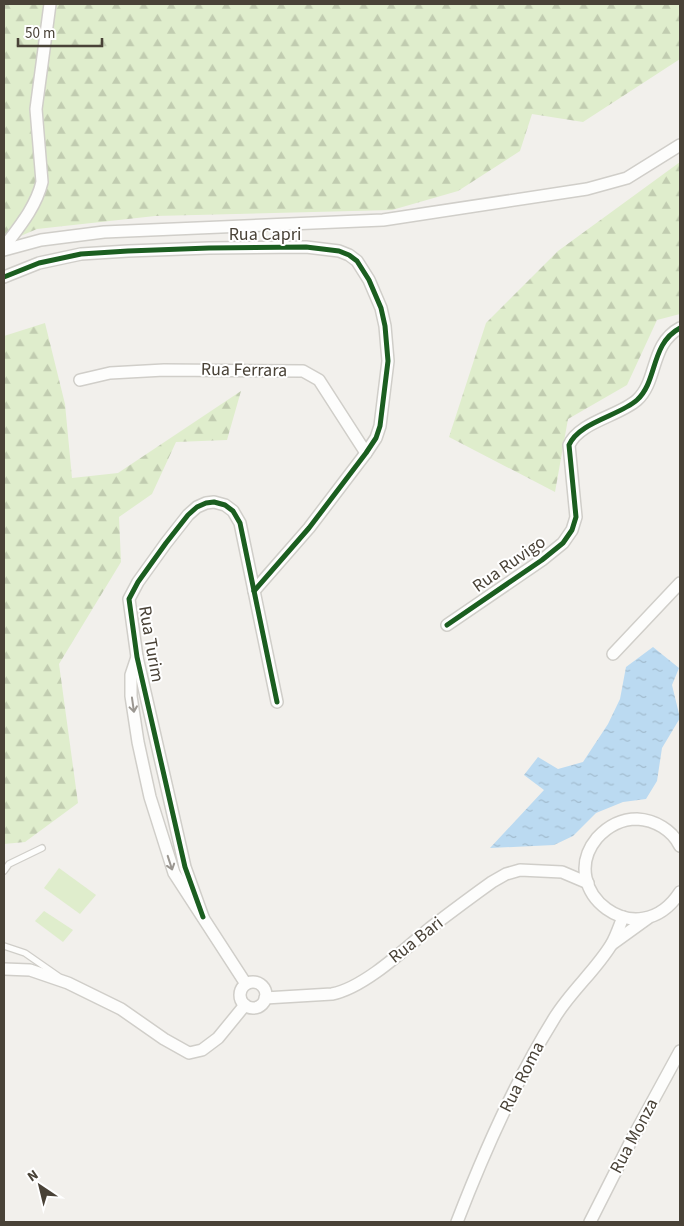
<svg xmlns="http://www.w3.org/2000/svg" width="684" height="1226" viewBox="0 0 684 1226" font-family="'Source Sans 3',sans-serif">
<defs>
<pattern id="forest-firs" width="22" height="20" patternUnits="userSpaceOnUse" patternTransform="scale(1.25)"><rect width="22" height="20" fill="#dfedcc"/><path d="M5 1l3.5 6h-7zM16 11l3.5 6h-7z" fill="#c1ccb0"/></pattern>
<pattern id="water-ripples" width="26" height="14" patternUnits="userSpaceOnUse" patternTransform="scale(1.25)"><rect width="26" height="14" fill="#bbdaf1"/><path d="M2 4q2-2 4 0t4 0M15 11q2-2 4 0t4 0" fill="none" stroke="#a2bccf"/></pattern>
</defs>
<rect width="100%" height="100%" fill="#f2f0ec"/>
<g fill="url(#forest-firs)">
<path d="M 4,4 L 680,4 L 680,59 L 583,122 L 532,114 L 520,151 L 458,191 L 392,210 L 155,216 L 37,229 L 4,243 Z"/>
<path d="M 680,162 L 680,314 L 657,320 L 627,385 L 568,419 L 555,492 L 449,437 L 486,323 L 558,251 Z"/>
<path d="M 45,323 L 65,404 L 72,478 L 118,473 L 241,391 L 227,440 L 176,442 L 152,494 L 119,517 L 121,562 L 59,664 L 78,803 L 25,842 L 4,844 L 4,336 Z"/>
</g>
<g fill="#dfedcc">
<path d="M 59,868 L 96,895 L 80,914 L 44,888 Z"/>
<path d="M 44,911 L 73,930 L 63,942 L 35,921 Z"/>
</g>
<path fill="url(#water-ripples)" d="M 653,647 L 679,668 L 672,685 L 680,718 L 662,748 L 657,781 L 646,799 L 623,802 L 596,813 L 573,836 L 554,845 L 490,848 L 544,790 L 524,775 L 538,757 L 558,769 L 583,762 L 608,724 L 620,699 L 626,667 Z"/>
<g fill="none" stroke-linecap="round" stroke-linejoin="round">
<defs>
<g id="service">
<path d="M 4,871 L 9,864 L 42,848"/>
<path d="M 4,946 L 25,953 L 58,976"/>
</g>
<g id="minor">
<path d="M 4,247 C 19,227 36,207 42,182 L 36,109 L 50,4"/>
<path d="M 4,250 L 41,240 L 104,232 L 383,220 L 587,189 L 627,178 L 680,145"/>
<path d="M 4,277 L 39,263 L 81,254 L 128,251 L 209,248 L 306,247 L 339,251 L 349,255 L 357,261 L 369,280 L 381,308 L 385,326 L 388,361 L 380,426 L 376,438 L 366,453 L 309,528 L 254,591"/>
<path d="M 80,380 L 110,373 L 164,370 L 303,371 L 319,380 L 366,453"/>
<path d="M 447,625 L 542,560 L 563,543 L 572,530 L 576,517 L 569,445 C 579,422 619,416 637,400 C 658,381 650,344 680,328"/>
<path d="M 613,654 L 680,583"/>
<path d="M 137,657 L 131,675 L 131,696 L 138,742 L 150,797 L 174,873 L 246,984"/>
<path d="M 680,846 C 672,830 655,820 637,819 C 621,819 608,826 597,838 C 554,890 638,957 680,892"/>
<path d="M 203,917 L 185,867 L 137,657 L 129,599 L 138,582 L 166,543 L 188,515 L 197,507 L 206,503 L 214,502 L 225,505 L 233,511 L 240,523 L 277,702"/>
<path d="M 612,944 L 648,918"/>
<path d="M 4,969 L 30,970 L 68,983 L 121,1009 L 164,1039 L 189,1053 L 202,1050 L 218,1038 L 245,1005"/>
<circle cx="253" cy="995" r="13"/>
<path d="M 265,998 L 332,994 C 364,988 405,949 430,928 C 451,912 471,897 492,882 L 506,874 L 520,870 L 562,872 L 588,883"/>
<path d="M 457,1222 C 484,1152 515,1081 555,1017 C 571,991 595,971 611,945 C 616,937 619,927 623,917"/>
<path d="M 590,1222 L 632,1139 L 680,1051"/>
</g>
</defs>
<use href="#service" stroke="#d0cec9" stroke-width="8"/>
<use href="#minor" stroke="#d0cec9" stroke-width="14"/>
<use href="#service" stroke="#fdfdfc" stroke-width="5.5"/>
<use href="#minor" stroke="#fdfdfc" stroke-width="11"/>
<defs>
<g id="cycleway">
<path d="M 4,277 L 39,263 L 81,254 L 128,251 L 209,248 L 306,247 L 339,251 L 349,255 L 357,261 L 369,280 L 381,308 L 385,326 L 388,361 L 380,426 L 376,438 L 366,453 L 309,528 L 254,591"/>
<path d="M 447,625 L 542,560 L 563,543 L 572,530 L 576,517 L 569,445 C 579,422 619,416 637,400 C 658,381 650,344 680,328"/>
<path d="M 203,917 L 185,867 L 137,657 L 129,599 L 138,582 L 166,543 L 188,515 L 197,507 L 206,503 L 214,502 L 225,505 L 233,511 L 240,523 L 277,702"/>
</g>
</defs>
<use href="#cycleway" stroke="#fff" stroke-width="8"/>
<use href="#cycleway" stroke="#1b5e20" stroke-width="5"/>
</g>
<defs><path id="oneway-shaft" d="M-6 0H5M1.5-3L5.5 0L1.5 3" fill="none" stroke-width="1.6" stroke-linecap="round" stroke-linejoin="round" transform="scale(1.25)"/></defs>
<g stroke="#9a9690">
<use href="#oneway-shaft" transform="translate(133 705) rotate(82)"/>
<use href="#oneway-shaft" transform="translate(170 863) rotate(72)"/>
</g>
<g text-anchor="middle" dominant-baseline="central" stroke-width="4" stroke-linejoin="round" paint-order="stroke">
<g font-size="18" fill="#494237" stroke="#fff">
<text x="265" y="234">Rua Capri</text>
<text transform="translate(244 370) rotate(1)">Rua Ferrara</text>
<text transform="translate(509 564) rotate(-35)">Rua Ruvigo</text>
<text transform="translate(151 644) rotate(80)">Rua Turim</text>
<text transform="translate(416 940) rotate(-38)">Rua Bari</text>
<text transform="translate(522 1077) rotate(-63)">Rua Roma</text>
<text transform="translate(634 1136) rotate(-62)">Rua Monza</text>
</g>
</g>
<rect width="684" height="1226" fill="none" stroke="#494237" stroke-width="10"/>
<g transform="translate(40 1186) rotate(325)" stroke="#ffffff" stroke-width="4" paint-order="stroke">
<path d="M0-4L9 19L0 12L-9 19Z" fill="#494237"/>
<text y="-8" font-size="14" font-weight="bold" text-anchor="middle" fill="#494237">N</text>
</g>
<path d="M18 38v8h84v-8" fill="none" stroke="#494237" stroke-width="2.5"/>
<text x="25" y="38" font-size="15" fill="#494237" stroke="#ffffff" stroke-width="4" paint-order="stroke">50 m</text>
</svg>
